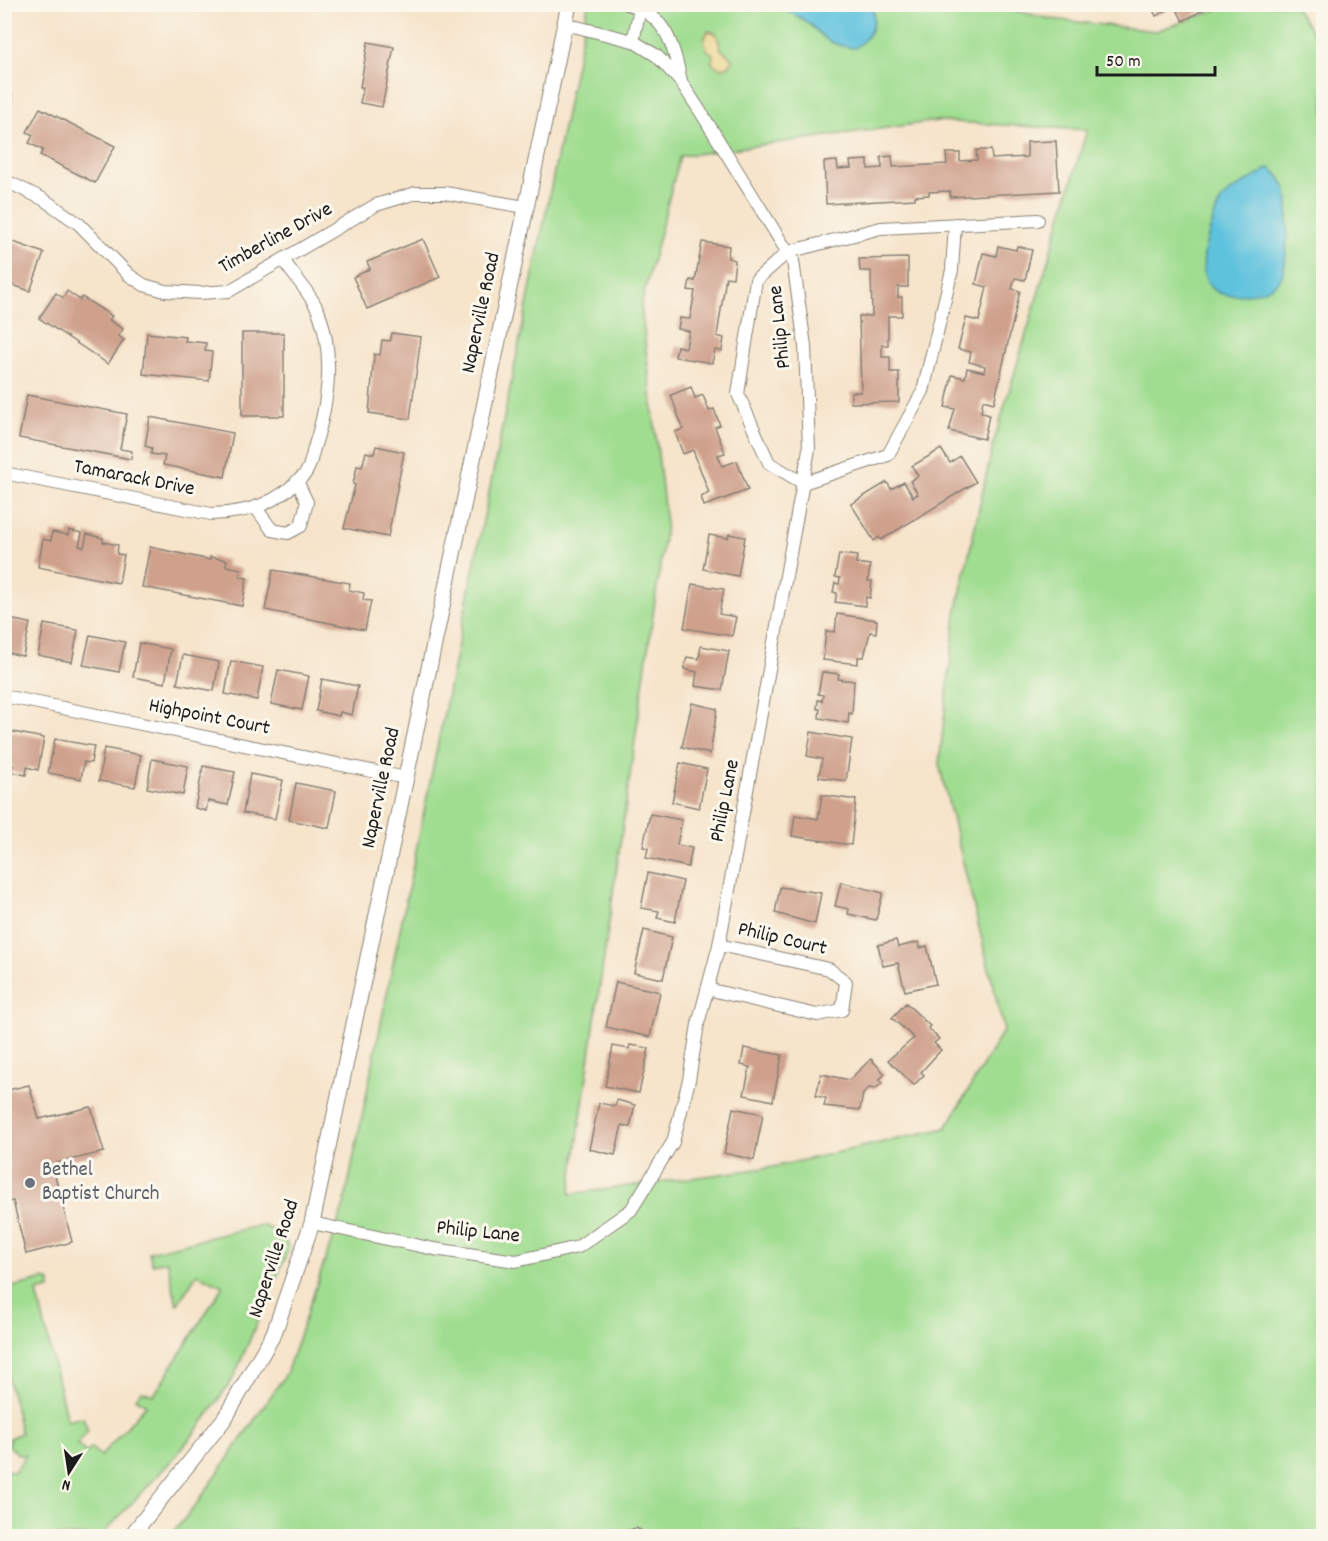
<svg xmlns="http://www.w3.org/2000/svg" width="1328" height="1541" viewBox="0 0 1328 1541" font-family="Dekko,sans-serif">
<rect width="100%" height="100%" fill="#fbf7ec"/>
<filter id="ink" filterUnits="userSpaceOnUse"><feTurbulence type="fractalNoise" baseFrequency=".0167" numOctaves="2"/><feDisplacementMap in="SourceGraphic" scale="12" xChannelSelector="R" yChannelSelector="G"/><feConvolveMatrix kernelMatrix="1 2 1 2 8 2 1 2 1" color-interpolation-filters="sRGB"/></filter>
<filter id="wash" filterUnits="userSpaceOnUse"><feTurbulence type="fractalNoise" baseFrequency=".008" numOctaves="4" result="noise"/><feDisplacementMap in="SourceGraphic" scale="24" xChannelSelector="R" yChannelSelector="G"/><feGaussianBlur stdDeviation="1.35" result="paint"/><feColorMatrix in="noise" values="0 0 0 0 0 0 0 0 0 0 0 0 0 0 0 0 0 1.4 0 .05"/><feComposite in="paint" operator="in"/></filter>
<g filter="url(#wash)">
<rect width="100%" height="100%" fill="#f6e4cb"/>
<g fill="#a0dd91" stroke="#5e7c56" stroke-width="1.5" fill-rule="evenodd">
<path d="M 985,4 L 1051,19 L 1156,31 L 1231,5 L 1294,5 L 1324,49 L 1323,1536 L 170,1536 L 196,1505 L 286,1374 L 344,1205 L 588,5 ZM 937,121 L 1087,130 L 993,445 L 956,613 L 939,764 L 1004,1030 L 946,1128 L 773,1167 L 570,1194 L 666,524 L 641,305 L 680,156 Z"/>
<path d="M 261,1225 L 281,1233 L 289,1248 L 233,1379 L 201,1425 L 174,1458 L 101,1536 L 5,1536 L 5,1474 L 7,1470 L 14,1472 L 26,1455 L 19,1455 L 9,1446 L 9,1438 L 21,1433 L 5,1366 L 5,1289 L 45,1279 L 50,1282 L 50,1289 L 37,1292 L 67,1421 L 83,1417 L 88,1431 L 77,1444 L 86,1453 L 91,1448 L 101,1456 L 146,1405 L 136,1398 L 142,1391 L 154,1395 L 223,1286 L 197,1274 L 177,1305 L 167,1261 L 152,1264 L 149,1252 Z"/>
</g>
<path fill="#eeda9e" stroke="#857b5d" stroke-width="1.5" d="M 708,31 L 716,33 L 721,49 L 733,60 L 728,67 L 719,68 L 712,63 L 713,54 L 707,50 L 704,40 Z"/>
<g fill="#5fc2dd" stroke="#3e6f7c" stroke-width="1.5">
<path d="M 769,5 L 872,5 C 877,23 871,37 855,48 C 817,43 826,33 799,17 C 790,12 778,9 769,5 Z"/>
<path d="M 1269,168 C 1276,170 1284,183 1286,189 C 1290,198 1287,267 1282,276 C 1274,291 1253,294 1237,295 C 1194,298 1201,255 1211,227 C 1214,217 1216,207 1223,198 C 1230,190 1259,175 1269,168 Z"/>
</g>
<g id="blocks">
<g fill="#cfa18d">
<path d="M 1150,4 L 1214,4 L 1183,21 L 1175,6 L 1156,16 Z"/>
<path d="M 1315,4 L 1324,4 L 1324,20 Z"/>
<path d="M 368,42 L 394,47 L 382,107 L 360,103 L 363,87 L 360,87 Z"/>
<path d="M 4,93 L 12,95 L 6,129 L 4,129 Z"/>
<path d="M 40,108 L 115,146 L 95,183 L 40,155 L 43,150 L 29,143 L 33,135 L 27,132 Z"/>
<path d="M 1056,141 L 1059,191 L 950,197 L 950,191 L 929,192 L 929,195 L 915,196 L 915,199 L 826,204 L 824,162 L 837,161 L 838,169 L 851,168 L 850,161 L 868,160 L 868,169 L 882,168 L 881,157 L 892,156 L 893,167 L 947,164 L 946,153 L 960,153 L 960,161 L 977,160 L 976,150 L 991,150 L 992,159 L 1027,157 L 1027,142 Z"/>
<path d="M 5,239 L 44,253 L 30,291 L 4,282 Z"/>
<path d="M 423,239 L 440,277 L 367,309 L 353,277 L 370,269 L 367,262 Z"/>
<path d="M 702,242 L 729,246 L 728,258 L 735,260 L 733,278 L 726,277 L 717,336 L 724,338 L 722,351 L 715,350 L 712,363 L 675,357 L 677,346 L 686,348 L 689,331 L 678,329 L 680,318 L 690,319 L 695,291 L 688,290 L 690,280 L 695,281 Z"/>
<path d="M 998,246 L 1016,250 L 1017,246 L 1032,250 L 1025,280 L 1015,278 L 1012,289 L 1020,291 L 994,403 L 983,400 L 981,412 L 989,415 L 984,439 L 949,431 L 955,409 L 945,407 L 952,375 L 965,378 L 967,368 L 984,372 L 985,366 L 969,362 L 971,352 L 958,349 L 966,318 L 979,321 L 987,287 L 976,284 L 983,253 L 996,256 Z"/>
<path d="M 908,258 L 908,287 L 898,287 L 898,297 L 902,297 L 902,316 L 888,316 L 888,345 L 882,345 L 882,357 L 890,357 L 890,372 L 899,372 L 899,402 L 851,403 L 851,392 L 861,392 L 859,316 L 872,316 L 871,271 L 860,271 L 859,259 Z"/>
<path d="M 67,291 L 80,300 L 82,297 L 112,316 L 109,320 L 123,329 L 118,336 L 124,340 L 108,364 L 39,318 L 56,293 L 63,298 Z"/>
<path d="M 147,333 L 186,337 L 185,341 L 206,343 L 205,351 L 212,352 L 209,381 L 143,374 Z"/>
<rect x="242" y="333" width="42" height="83"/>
<path d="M 392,333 L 421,337 L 410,419 L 369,413 L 374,354 L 380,355 L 382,340 L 390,341 Z"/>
<path d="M 691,387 L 695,398 L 703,395 L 709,411 L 714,409 L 720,425 L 715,427 L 725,453 L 718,455 L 722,466 L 737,461 L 748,490 L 704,506 L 701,497 L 709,493 L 693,450 L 683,454 L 675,432 L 683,429 L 671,395 Z"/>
<path d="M 27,395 L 127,414 L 120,449 L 132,451 L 131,459 L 19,438 Z"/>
<path d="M 150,417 L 233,433 L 225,477 L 163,465 L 165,456 L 151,454 L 152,448 L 145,446 Z"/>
<path d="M 376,446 L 404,452 L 388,537 L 344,528 L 355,485 L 353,484 L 357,466 L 362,467 L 366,452 L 374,454 Z"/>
<path d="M 941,449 L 950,463 L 960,456 L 976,482 L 881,540 L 879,537 L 874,541 L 851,504 L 887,482 L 891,489 L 904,482 L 913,497 L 918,494 L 910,481 L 918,476 L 912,466 Z"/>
<path d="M 69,530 L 82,533 L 79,546 L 84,547 L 87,534 L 103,538 L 103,542 L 118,545 L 117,554 L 124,555 L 119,583 L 38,567 L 43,539 L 51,541 L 52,532 L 68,535 Z"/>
<path d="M 729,534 L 745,537 L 738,576 L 703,569 L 709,535 L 728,538 Z"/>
<path d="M 150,547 L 210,560 L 210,557 L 227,560 L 226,566 L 241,569 L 240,577 L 247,578 L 242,606 L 142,587 Z"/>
<path d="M 839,554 L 857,556 L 856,563 L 870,565 L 868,581 L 872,581 L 870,598 L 866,597 L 865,606 L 835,602 L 837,593 L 833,592 L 835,583 L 839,584 L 840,578 L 835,577 Z"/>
<path d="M 273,570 L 350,583 L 349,590 L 364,593 L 363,600 L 371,601 L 365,630 L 265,610 Z"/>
<path d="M 692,584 L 724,589 L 719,614 L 736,617 L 732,636 L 684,628 Z"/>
<path d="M 837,614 L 877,620 L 876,633 L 870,632 L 864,657 L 858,657 L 858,664 L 823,660 L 826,631 L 835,632 Z"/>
<path d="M 4,618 L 30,623 L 23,656 L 4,652 Z"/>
<path d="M 44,624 L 78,630 L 72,662 L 38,655 Z"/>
<path d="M 90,635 L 125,642 L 119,672 L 83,665 Z"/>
<path d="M 139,643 L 171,649 L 165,683 L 133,677 Z"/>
<path d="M 701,646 L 729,651 L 722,690 L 695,686 L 697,672 L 684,669 L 687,657 L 699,659 Z"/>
<path d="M 183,655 L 219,662 L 214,691 L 177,684 Z"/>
<path d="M 231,661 L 263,667 L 257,700 L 225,694 Z"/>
<path d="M 278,670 L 309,676 L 302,710 L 271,704 Z"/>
<path d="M 822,672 L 839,674 L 838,679 L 854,681 L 852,714 L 849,713 L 848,723 L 819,718 L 820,709 L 817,709 L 818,700 L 822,701 L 823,695 L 818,694 Z"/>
<path d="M 322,679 L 358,686 L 352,715 L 340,712 L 339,716 L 316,711 Z"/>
<path d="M 692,703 L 717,709 L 710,754 L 682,747 Z"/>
<path d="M 8,731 L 44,738 L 38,770 L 27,767 L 26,775 L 11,772 L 13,765 L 4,763 Z"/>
<path d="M 811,732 L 852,739 L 846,781 L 819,777 L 822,759 L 807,756 Z"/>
<path d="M 55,739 L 94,746 L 91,763 L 84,762 L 81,779 L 48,773 Z"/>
<path d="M 104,748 L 141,755 L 135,787 L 99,781 Z"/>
<path d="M 152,759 L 188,766 L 183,795 L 147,788 Z"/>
<path d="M 680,763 L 707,769 L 699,808 L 672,802 Z"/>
<path d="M 203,766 L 235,772 L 228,805 L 208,801 L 206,811 L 195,808 Z"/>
<path d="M 250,774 L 283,780 L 275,819 L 243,813 Z"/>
<path d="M 296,783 L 336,791 L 329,828 L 289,820 Z"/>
<path d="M 822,795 L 856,800 L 851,845 L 792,836 L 795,815 L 818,819 Z"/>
<path d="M 650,814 L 682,820 L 677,845 L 692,848 L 688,867 L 646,858 L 648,848 L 643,847 Z"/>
<path d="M 648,873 L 683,881 L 675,922 L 657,918 L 659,911 L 641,908 Z"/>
<path d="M 841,882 L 883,893 L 876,920 L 848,914 L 849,909 L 835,906 Z"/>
<path d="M 780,887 L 821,893 L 815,924 L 775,913 Z"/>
<path d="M 644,930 L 672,937 L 663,979 L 634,973 Z"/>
<path d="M 896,940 L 898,947 L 919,942 L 920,948 L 927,946 L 936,984 L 905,991 L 898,963 L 883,966 L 878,945 Z"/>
<path d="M 616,982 L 660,992 L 650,1037 L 606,1027 Z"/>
<path d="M 906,1003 L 930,1026 L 928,1028 L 939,1039 L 934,1043 L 941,1050 L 921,1072 L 924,1075 L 914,1085 L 888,1060 L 914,1038 L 892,1018 Z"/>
<path d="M 630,1045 L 649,1048 L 639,1093 L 605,1086 L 613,1046 L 629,1049 Z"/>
<path d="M 744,1048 L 782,1055 L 773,1101 L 744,1095 L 750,1067 L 741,1065 Z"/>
<path d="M 871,1059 L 885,1074 L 879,1080 L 882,1083 L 875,1089 L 869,1088 L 863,1094 L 860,1110 L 824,1106 L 826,1098 L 816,1096 L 821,1074 L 849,1080 Z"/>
<path d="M 29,1085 L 39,1119 L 91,1107 L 104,1152 L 52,1164 L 72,1242 L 26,1254 L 13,1201 L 4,1203 L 4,1091 Z"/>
<path d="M 617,1100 L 635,1105 L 630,1127 L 622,1125 L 615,1155 L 589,1149 L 599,1103 L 615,1106 Z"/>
<path d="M 733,1108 L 763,1114 L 754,1160 L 724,1153 Z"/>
<path d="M 636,1528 L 652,1536 L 619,1536 L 623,1532 Z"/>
</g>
</g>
</g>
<g filter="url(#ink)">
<use href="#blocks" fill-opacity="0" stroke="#898074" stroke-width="1.5"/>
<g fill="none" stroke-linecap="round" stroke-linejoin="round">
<defs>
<g id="minor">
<path d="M 627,4 C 666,14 674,46 681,81"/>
<path d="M 633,41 L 641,4"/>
<path d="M 4,180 L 43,199 L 79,224 L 129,275 L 144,285 L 165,291 L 200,293 L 229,291 L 376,205 L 416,193 L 445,193 L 525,207"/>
<path d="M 955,224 L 952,270 L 923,391 L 888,455 L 803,483 L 769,463 L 738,394 L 756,280 L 788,252 L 881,228 L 1038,220"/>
<path d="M 4,473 L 211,514 C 250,513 278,503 305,474 C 310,468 312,456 314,448 C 328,405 335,357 319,313 C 312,295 294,276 283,260"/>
<path d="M 256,508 L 272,530 L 288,533 L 301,526 L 307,502 L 297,481"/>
<path d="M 4,696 L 406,778"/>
<path d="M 707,989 L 817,1015 L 842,1010 L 846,982 L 829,969 L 719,945"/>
<path d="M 312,1223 L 434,1249 L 516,1261 L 578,1247 L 631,1210 L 673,1142 L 689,1080 L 698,1024 L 719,945 L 809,449 L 805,346 L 793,261 L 702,114 L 681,82 L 657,56 L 633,41 L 565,24"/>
</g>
<path id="tertiary" d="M 131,1536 L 225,1418 L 274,1333 L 312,1223 L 569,4"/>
</defs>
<use href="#minor" stroke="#898074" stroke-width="14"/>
<use href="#tertiary" stroke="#898074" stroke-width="17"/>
<use href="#minor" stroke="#fff" stroke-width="12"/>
<use href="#tertiary" stroke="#fff" stroke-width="15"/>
</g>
</g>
<circle fill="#6b7280" stroke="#fbf7ec" stroke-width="2" cx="30" cy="1183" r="6"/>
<g text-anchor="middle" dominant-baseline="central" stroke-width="6" stroke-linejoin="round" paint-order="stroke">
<g font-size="21" fill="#1c1c1c" stroke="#fbf7ec">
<text transform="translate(276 239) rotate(-29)">Timberline Drive</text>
<text transform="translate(482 313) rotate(-78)">Naperville Road</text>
<text transform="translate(781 327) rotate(-96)">Philip Lane</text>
<text transform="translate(134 479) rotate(11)">Tamarack Drive</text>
<text transform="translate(209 718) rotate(11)">Highpoint Court</text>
<text transform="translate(382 788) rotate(-78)">Naperville Road</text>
<text transform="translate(726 801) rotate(-79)">Philip Lane</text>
<text transform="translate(782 940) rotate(13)">Philip Court</text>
<text transform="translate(478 1233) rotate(6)">Philip Lane</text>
<text transform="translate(275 1259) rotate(-72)">Naperville Road</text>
</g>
<g font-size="21" fill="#5b616d" stroke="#fbf7ec" text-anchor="start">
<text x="42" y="1171">Bethel<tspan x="42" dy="24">Baptist Church</tspan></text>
</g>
</g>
<rect width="1328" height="1541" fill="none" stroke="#fbf7ec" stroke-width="24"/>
<g transform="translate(69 1472) rotate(192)" stroke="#fbf7ec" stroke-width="4.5" paint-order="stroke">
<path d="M0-4.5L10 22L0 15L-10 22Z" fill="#1c1c1c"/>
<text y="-9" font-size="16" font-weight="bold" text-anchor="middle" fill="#1c1c1c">N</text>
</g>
<path d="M1097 66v9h118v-9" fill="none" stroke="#1c1c1c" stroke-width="3"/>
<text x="1106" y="66" font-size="18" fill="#1c1c1c" stroke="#fbf7ec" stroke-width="4.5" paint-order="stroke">50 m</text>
</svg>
